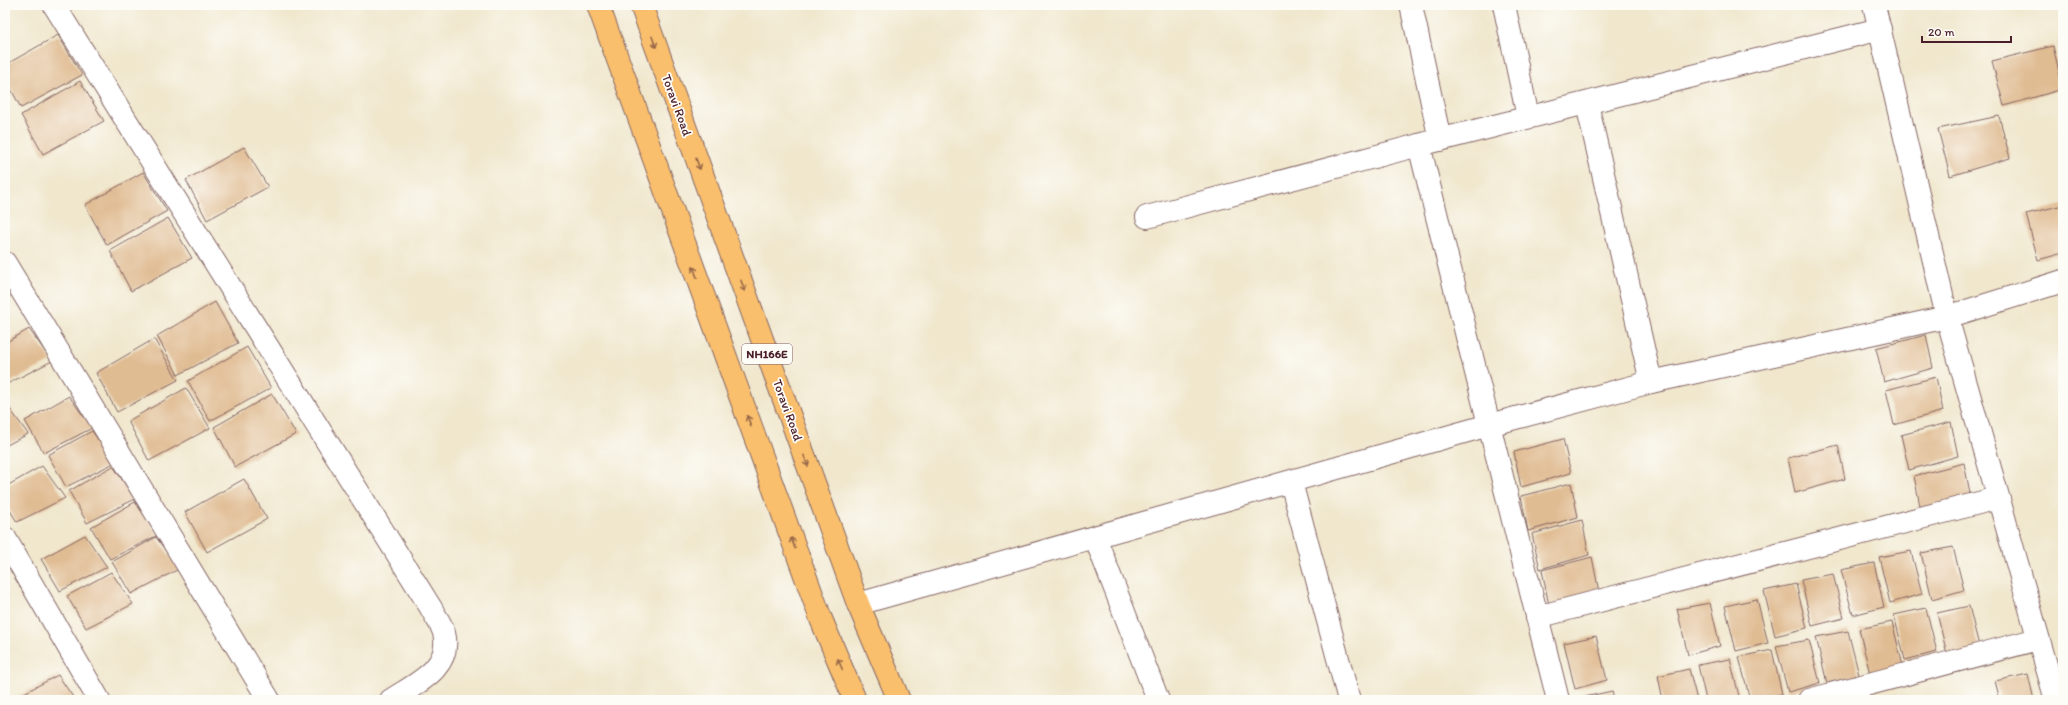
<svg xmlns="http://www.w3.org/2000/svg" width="2068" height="705" viewBox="0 0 2068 705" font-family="Itim,sans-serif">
<rect width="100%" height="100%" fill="#fdfcf7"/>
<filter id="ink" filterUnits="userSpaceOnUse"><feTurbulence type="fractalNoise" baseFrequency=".025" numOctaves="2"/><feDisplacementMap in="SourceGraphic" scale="8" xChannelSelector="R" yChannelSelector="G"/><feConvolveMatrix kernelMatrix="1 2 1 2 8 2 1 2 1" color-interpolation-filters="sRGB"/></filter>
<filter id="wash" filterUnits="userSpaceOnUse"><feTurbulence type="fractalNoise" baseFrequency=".012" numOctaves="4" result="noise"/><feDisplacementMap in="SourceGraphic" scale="16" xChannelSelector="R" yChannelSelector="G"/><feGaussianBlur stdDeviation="0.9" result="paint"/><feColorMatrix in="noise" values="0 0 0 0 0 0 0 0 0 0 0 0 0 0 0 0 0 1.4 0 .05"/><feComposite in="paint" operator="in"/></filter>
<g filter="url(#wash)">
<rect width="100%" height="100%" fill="#f0e7cd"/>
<g id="blocks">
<g fill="#e0bc93">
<path d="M 58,35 L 82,75 L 21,108 L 5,78 L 5,65 Z"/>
<path d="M 2053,46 L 2063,89 L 2004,106 L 1992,61 Z"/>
<path d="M 80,81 L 104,121 L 43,154 L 21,115 Z"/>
<path d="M 1999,116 L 2010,158 L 1950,176 L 1938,129 Z"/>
<path d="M 244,147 L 268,187 L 207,220 L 186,180 Z"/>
<path d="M 143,172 L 167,211 L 107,245 L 85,205 Z"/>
<path d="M 2063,205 L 2063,253 L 2038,260 L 2026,214 Z"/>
<path d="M 168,218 L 192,258 L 131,291 L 110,251 Z"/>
<path d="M 5,290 L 10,297 L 5,300 Z"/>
<path d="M 215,302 L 238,343 L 178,375 L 157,336 Z"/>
<path d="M 29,329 L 52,361 L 5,385 L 5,343 Z"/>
<path d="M 1926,335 L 1933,368 L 1884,382 L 1876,348 Z"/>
<path d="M 154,339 L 178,380 L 117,412 L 96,373 Z"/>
<path d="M 247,347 L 271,388 L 210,421 L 188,381 Z"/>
<path d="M 1936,377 L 1943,411 L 1894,425 L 1886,390 Z"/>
<path d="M 186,388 L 210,428 L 149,461 L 128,421 Z"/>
<path d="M 272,394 L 296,434 L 235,467 L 214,427 Z"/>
<path d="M 69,396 L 92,428 L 44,453 L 25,421 Z"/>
<path d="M 5,402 L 28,434 L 5,446 Z"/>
<path d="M 1951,422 L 1958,456 L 1909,470 L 1901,435 Z"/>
<path d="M 92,431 L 114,463 L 66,487 L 48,455 Z"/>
<path d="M 1563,439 L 1571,473 L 1521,487 L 1514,452 Z"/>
<path d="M 1838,445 L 1845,479 L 1795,493 L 1788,458 Z"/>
<path d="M 1964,463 L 1971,498 L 1921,511 L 1914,476 Z"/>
<path d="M 42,466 L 65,498 L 17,522 L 5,502 L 5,487 Z"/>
<path d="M 113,466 L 135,499 L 87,523 L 69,491 Z"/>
<path d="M 244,479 L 267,519 L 207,552 L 185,512 Z"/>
<path d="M 1571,483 L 1578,517 L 1528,531 L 1521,496 Z"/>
<path d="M 135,502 L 158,535 L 110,559 L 91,527 Z"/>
<path d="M 1582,520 L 1589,555 L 1540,569 L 1532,534 Z"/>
<path d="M 85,535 L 107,567 L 60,591 L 41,559 Z"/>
<path d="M 156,537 L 179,569 L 131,594 L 112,562 Z"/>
<path d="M 1953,547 L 1964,590 L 1932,599 L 1921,553 Z"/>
<path d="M 1911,551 L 1922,594 L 1890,603 L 1879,557 Z"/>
<path d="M 1592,557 L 1599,592 L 1549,606 L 1542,570 Z"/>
<path d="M 1874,563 L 1884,607 L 1853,615 L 1841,570 Z"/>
<path d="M 111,572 L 133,604 L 86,628 L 67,596 Z"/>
<path d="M 1833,574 L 1844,618 L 1812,626 L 1801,580 Z"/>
<path d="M 1796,584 L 1807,628 L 1775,636 L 1764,591 Z"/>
<path d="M 1757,599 L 1768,643 L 1736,651 L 1725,606 Z"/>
<path d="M 1710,603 L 1720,646 L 1688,655 L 1677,609 Z"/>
<path d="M 1969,606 L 1980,650 L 1948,658 L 1937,613 Z"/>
<path d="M 1926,608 L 1937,652 L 1905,660 L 1894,615 Z"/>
<path d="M 1892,622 L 1903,666 L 1870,674 L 1859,629 Z"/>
<path d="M 1848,631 L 1859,675 L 1827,683 L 1816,637 Z"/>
<path d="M 1596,636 L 1607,680 L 1575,689 L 1564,643 Z"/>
<path d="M 1809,640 L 1820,683 L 1788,692 L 1776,646 Z"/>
<path d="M 1772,650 L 1782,694 L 1757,700 L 1750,700 L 1739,657 Z"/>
<path d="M 1730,659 L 1740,700 L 1706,700 L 1698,665 Z"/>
<path d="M 1689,669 L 1697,700 L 1663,700 L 1658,676 Z"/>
<path d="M 2028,674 L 2034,700 L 2000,700 L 1995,681 Z"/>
<path d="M 58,675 L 75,700 L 13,699 Z"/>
<path d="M 1612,691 L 1614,700 L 1580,700 L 1580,698 Z"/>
</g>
</g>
</g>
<g filter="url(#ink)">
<use href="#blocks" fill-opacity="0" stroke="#846564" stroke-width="1"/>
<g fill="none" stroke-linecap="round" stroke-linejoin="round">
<defs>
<g id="street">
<path d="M 54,5 L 431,608 C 435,616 442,625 444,633 C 453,668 415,684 391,700"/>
<path d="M 1411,5 L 1440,140"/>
<path d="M 1504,5 L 1528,117"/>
<path d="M 1874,5 L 1947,317 L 2056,700"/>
<path d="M 1587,104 L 1651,382"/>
<path d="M 1147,217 L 1419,145"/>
<path d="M 5,263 L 269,700"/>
<path d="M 1291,482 L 1349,700"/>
<path d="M 1095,537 L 1158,700"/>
<path d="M 5,538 L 99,700"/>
<path d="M 858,604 L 1489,425 L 1651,382 L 1947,317 L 2063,281"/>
<path d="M 1537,617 L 1998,498"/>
<path d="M 1558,700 L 1419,145 L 1880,29"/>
<path d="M 1809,700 L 2038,639"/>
</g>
<g id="highway">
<path d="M 598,5 L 821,619 L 855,700"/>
<path d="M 641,5 L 858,604 L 899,700"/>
</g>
</defs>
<use href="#street" stroke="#846564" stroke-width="24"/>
<use href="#highway" stroke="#846564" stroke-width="24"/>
<use href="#street" stroke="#fff" stroke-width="22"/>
<use href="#highway" stroke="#f9bf6d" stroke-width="22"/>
</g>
<defs><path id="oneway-shaft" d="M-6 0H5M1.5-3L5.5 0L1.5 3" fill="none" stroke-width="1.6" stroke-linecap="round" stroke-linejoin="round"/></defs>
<g stroke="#996749">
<use href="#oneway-shaft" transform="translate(654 42) rotate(70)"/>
<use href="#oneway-shaft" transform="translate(698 164) rotate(70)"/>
<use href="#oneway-shaft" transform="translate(695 272) rotate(-110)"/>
<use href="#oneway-shaft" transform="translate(743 286) rotate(70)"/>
<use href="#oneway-shaft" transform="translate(749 421) rotate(-110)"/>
<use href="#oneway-shaft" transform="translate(806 461) rotate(70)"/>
<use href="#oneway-shaft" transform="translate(793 543) rotate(-110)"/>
<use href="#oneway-shaft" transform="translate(840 664) rotate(-113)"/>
</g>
</g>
<g text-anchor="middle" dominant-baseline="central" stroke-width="3.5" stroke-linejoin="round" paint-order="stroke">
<rect fill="#fdfcf7" stroke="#806168" stroke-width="1" x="742" y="344" width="50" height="20" rx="3"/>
<g font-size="12" font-weight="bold" fill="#4a1f2b">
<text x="767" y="354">NH166E</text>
</g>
<g font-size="13" fill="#4a1f2b" stroke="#fdfcf7">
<text transform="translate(677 105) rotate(70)">Toravi Road</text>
<text transform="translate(788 410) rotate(70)">Toravi Road</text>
</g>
</g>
<rect width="2068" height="705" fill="none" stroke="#fdfcf7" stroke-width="20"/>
<path d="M1922 36v6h89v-6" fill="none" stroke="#4a1f2b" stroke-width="2"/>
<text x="1928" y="36" font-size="12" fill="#4a1f2b" stroke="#fdfcf7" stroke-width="3" paint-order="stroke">20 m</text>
</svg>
